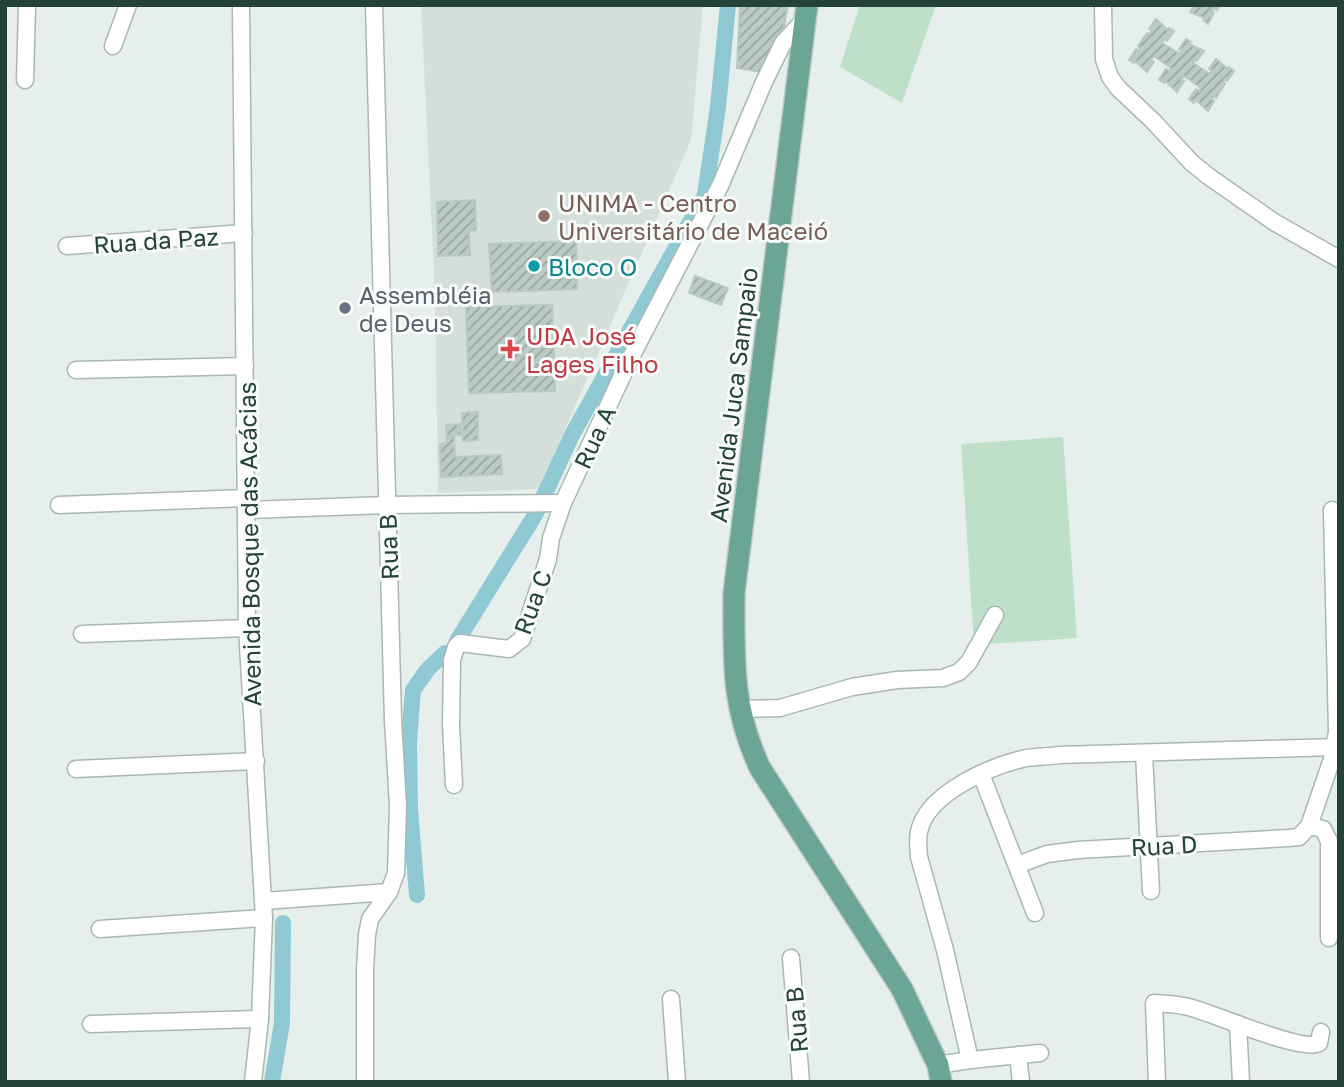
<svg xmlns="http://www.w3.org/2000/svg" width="1344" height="1087" viewBox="0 0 1344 1087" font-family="'Golos Text',sans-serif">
<defs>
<pattern id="building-hatch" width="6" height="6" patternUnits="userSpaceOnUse" patternTransform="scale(1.75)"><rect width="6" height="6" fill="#bbcac4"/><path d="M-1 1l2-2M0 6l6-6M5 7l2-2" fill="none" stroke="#98a6a0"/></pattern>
</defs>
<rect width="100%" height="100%" fill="#e6efeb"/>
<path fill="#d4dfda" d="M 421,5 L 703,5 L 691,140 L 539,489 L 438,493 L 435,292 Z"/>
<g fill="#bfe0c8">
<path d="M 860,5 L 936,5 L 902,103 L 840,67 Z"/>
<path d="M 1063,437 L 1077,638 L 974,645 L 961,444 Z"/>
</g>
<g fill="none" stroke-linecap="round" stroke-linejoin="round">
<g stroke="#8ec9d4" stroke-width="16">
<path d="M 457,641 L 535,515 L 572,435 L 705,195 L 718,107 L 728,5"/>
<path d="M 417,895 L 410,809 L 409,742 L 413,690 L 428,669 L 445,653"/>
<path d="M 272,1082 L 282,1023 L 283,923"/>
</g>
</g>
<g fill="url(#building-hatch)" stroke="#b8c9c2" stroke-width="2">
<path d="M 740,5 L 788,5 L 782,37 L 761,72 L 737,68 Z"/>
<path d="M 1194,5 L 1220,5 L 1217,10 L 1214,8 L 1212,11 L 1214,13 L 1208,24 L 1203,20 L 1204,18 L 1190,12 Z"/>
<path d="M 1156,19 L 1168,30 L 1169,28 L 1174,31 L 1167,41 L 1165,39 L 1162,43 L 1180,54 L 1182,51 L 1179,49 L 1186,39 L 1191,42 L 1189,44 L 1204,51 L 1197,61 L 1195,59 L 1193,63 L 1210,74 L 1212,70 L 1209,69 L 1216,59 L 1228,69 L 1229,67 L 1234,71 L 1227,81 L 1225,79 L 1223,82 L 1225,84 L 1216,98 L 1214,96 L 1212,99 L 1214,101 L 1208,111 L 1196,100 L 1194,103 L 1189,99 L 1196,89 L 1199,91 L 1201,88 L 1184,76 L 1181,80 L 1184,81 L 1177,92 L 1165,81 L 1164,83 L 1159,80 L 1166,69 L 1169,71 L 1171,68 L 1154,56 L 1151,60 L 1154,62 L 1147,72 L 1135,61 L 1134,63 L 1129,60 L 1136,49 L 1138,51 L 1140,48 L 1138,46 L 1147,33 L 1149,34 L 1152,31 L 1149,29 Z"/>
<path d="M 475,200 L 476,230 L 469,231 L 470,255 L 438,256 L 437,202 Z"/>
<path d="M 576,241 L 577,289 L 492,292 L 489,244 Z"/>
<path d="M 695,276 L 728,288 L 721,305 L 689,293 Z"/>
<path d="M 552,305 L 555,391 L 469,393 L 466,307 Z"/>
<path d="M 478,412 L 478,440 L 463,441 L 462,413 Z"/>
<path d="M 460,424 L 461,435 L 454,435 L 455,457 L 501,455 L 502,474 L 441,477 L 440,444 L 447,443 L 446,425 Z"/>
</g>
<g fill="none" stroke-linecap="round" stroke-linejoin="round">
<defs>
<g id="minor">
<path d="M 241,5 L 247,628 L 264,918 L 260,1019 L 253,1082"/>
<path d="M 1103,5 L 1104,59 L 1110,77 L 1118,88 L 1153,121 L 1192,163 L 1208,176 L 1274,222 L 1339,259"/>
<path d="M 113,46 L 128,5"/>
<path d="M 25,80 L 27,5"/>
<path d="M 67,246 L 244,233"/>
<path d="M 76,370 L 245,366"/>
<path d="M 59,505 L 246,498"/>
<path d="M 248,510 L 387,505 L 563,503"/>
<path d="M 82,634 L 247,628"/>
<path d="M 738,709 L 780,708 L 852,687 L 897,680 L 943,678 L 959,672 L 969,662 L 995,615"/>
<path d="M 1144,754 L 1151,891"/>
<path d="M 76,769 L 256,761"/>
<path d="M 981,774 L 1035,913"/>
<path d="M 454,785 L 451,725 L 452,660 L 456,647 L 460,643 L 509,649 L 522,639 L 548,559 L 551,538 L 563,503 L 631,357 L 720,186 L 764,82 L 783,43 L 806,18"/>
<path d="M 1017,865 L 1047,854 L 1078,850 L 1288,838 L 1299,837 L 1309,826"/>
<path d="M 264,901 L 389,892"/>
<path d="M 100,929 L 264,918"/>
<path d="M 1329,938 L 1329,841 L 1323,829 L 1309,826 L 1332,759 L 1337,732 L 1332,510"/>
<path d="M 791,958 L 801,1082"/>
<path d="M 671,999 L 677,1082"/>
<path d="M 91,1024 L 260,1019"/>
<path d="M 1238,1024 L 1241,1082"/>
<path d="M 1018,1055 L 1021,1082"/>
<path d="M 970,1060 L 1040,1053"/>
<path d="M 938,1065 L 970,1060 L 945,950 L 919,857 C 918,846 917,835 921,825 C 933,792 989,767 1022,759 C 1034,756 1047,757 1059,755 L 1335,747"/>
<path d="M 365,1082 L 365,969 L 367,935 L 370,919 L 389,892 L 396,873 L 398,806 L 393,720 L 374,5"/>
<path d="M 1157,1082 L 1154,1003 C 1167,1004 1180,1004 1192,1008 C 1215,1014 1303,1053 1319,1043 L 1321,1032"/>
</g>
<path id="major" d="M 807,5 L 734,593 C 734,660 731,706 760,768 L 902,989 L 938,1065 L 941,1082"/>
</defs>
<use href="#minor" stroke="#a8b8b2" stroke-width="19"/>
<use href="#major" stroke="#c2cac8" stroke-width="24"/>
<use href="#minor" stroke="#fff" stroke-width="16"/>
<use href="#major" stroke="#6aa596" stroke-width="21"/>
</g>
<circle fill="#8d6e63" stroke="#f7fbf9" stroke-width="2.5" cx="544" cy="216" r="7"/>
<circle fill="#0f9aa8" stroke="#f7fbf9" stroke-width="2.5" cx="534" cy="266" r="7"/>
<circle fill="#6b7280" stroke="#f7fbf9" stroke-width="2.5" cx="345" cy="308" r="7"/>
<path fill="#e0444e" stroke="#f7fbf9" stroke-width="2.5" d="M506.5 338.5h7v7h7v7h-7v7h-7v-7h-7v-7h7z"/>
<g text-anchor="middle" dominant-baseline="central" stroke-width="6" stroke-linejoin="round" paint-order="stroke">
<g font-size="24" fill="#785e54" stroke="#f7fbf9" text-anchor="start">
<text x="558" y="202">UNIMA - Centro<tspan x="558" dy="28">Universitário de Maceió</tspan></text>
</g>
<g font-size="24" fill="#24423a" stroke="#f7fbf9">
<text transform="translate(156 240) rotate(-4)">Rua da Paz</text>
<text transform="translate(733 395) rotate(-83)">Avenida Juca Sampaio</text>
<text transform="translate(594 437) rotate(-65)">Rua A</text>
<text transform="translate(249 544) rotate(-91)">Avenida Bosque das Acácias</text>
<text transform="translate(388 547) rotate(-92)">Rua B</text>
<text transform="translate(532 602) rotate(-70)">Rua C</text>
<text transform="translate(1164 845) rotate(-3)">Rua D</text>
<text transform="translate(796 1020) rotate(-95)">Rua B</text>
</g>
<g font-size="24" fill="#0d838f" stroke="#f7fbf9" text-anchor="start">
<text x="548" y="266">Bloco O</text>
</g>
<g font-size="24" fill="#5b616d" stroke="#f7fbf9" text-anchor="start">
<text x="359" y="294">Assembléia<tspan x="359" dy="28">de Deus</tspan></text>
</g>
<g font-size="24" fill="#be3a42" stroke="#f7fbf9" text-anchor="start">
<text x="526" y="335">UDA José<tspan x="526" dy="28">Lages Filho</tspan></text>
</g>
</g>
<rect width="1344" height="1087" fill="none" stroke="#24423a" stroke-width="14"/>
</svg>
